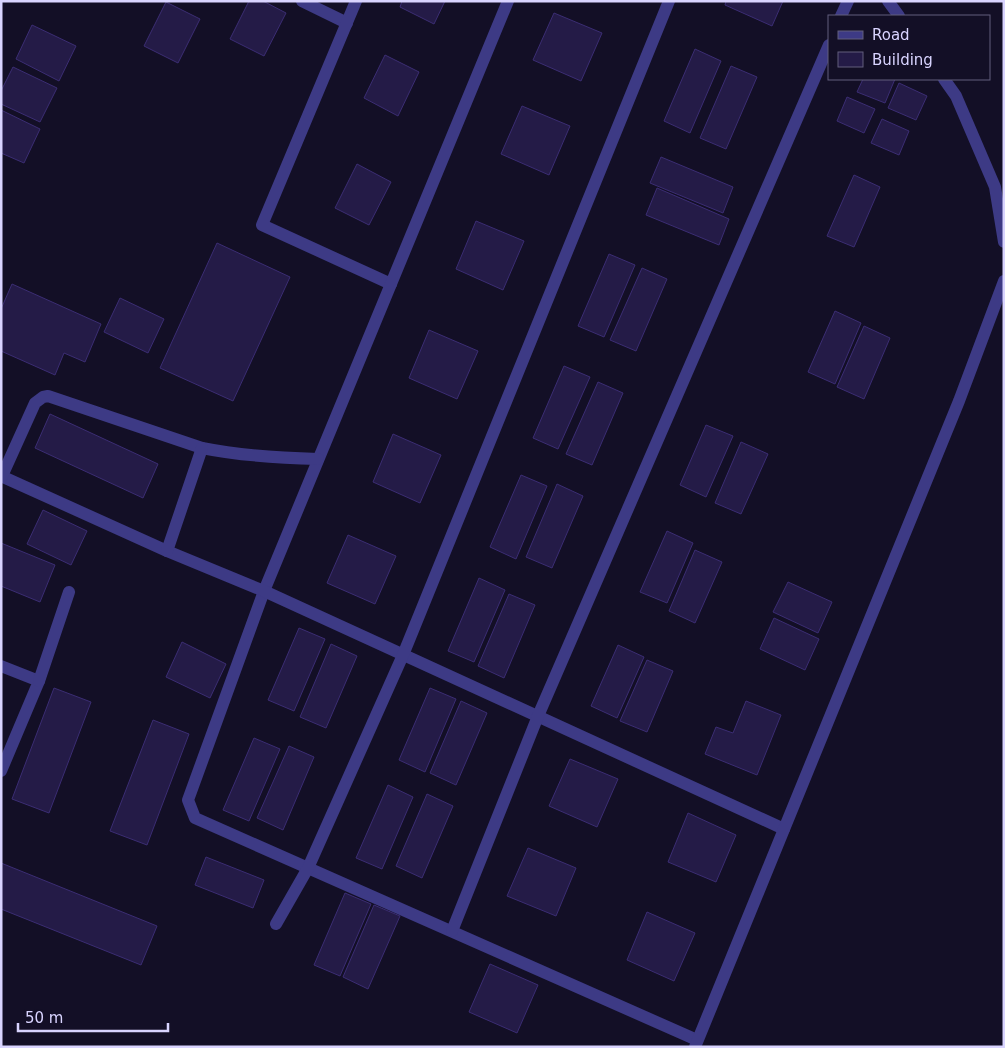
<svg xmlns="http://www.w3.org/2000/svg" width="1005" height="1048" viewBox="0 0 1005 1048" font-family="'DejaVu Sans',sans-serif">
<rect width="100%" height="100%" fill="#130f26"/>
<g fill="#241b47" stroke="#3b2d73">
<path d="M 249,1 L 263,1 L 286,13 L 264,56 L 230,39 Z"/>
<path d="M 402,1 L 445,1 L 434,24 L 400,7 Z"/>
<path d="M 726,1 L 783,1 L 772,26 L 725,5 Z"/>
<path d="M 166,2 L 200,19 L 178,63 L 144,46 Z"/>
<path d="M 554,13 L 602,33 L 581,81 L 533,60 Z"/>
<path d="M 32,25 L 76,46 L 59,81 L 16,59 Z"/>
<path d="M 695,49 L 721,61 L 690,133 L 664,121 Z"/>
<path d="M 385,55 L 419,72 L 398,116 L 364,98 Z"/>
<path d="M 731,66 L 757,77 L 726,149 L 700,138 Z"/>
<path d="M 13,67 L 57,88 L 40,122 L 1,104 L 1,91 Z"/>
<path d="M 863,79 L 895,79 L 885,103 L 857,92 Z"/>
<path d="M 899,83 L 927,96 L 916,120 L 888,108 Z"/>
<path d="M 847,97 L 875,109 L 864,133 L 837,121 Z"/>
<path d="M 522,106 L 570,126 L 549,175 L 501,154 Z"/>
<path d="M 1,110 L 40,129 L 24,163 L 1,153 Z"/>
<path d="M 882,119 L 909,131 L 899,155 L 871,143 Z"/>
<path d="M 661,157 L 733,187 L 723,213 L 650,183 Z"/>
<path d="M 357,164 L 391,182 L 369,225 L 335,208 Z"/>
<path d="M 854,175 L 880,187 L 854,247 L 827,236 Z"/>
<path d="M 657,188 L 729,219 L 719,245 L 646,215 Z"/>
<path d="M 476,221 L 524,241 L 503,290 L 456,269 Z"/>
<path d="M 217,243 L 290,277 L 233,401 L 160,368 Z"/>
<path d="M 609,254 L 635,265 L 604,337 L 578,326 Z"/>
<path d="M 642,268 L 667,279 L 636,351 L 610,340 Z"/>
<path d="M 12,284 L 101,324 L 85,362 L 64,353 L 55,375 L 1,351 L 1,309 Z"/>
<path d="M 120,298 L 164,319 L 148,353 L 104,332 Z"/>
<path d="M 835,311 L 861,323 L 835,384 L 808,372 Z"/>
<path d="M 864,326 L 890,338 L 864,399 L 837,387 Z"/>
<path d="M 429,330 L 478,351 L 457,399 L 409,378 Z"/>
<path d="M 564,366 L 590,377 L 558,449 L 533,438 Z"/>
<path d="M 598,382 L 623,393 L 592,465 L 566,454 Z"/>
<path d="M 50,414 L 158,464 L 143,498 L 35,448 Z"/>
<path d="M 706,425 L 733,436 L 706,497 L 680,485 Z"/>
<path d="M 393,434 L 441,455 L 420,503 L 373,482 Z"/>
<path d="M 741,442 L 768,454 L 741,514 L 715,503 Z"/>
<path d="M 521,475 L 547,486 L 516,559 L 490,547 Z"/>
<path d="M 557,484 L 583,496 L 552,568 L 526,557 Z"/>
<path d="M 43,510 L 87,531 L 71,565 L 27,544 Z"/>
<path d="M 667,531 L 693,543 L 667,603 L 640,592 Z"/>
<path d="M 348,535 L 396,556 L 375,604 L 327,583 Z"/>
<path d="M 1,543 L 55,565 L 40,602 L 1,586 Z"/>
<path d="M 695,550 L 722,562 L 695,623 L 669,611 Z"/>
<path d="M 479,578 L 505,590 L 474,662 L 448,651 Z"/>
<path d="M 788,582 L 832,602 L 818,633 L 773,612 Z"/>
<path d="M 509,594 L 535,605 L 504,678 L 478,666 Z"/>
<path d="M 774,618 L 819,639 L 805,670 L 760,649 Z"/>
<path d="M 299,628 L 325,639 L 294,711 L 268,700 Z"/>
<path d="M 182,642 L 226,664 L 210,698 L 166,677 Z"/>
<path d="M 331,644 L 357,656 L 326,728 L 300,717 Z"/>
<path d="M 618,645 L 644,657 L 617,718 L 591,706 Z"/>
<path d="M 647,660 L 673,671 L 647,732 L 620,721 Z"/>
<path d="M 54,688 L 91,702 L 49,813 L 12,799 Z"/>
<path d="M 430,688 L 456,699 L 425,772 L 399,760 Z"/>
<path d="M 461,701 L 487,713 L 456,785 L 430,773 Z"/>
<path d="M 746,701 L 781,715 L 757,775 L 705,754 L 716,727 L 733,733 Z"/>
<path d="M 153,720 L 189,734 L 147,845 L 110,831 Z"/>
<path d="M 254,738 L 280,749 L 249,821 L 223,810 Z"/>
<path d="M 289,746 L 314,757 L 283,830 L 257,818 Z"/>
<path d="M 570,759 L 618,779 L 597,827 L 549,806 Z"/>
<path d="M 388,785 L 413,797 L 382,869 L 356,858 Z"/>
<path d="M 427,794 L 453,806 L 422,878 L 396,866 Z"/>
<path d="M 688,813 L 736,835 L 716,882 L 668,862 Z"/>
<path d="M 528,848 L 576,868 L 556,916 L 507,896 Z"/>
<path d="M 206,857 L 264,880 L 253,908 L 195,885 Z"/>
<path d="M 1,863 L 157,926 L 141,965 L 1,909 Z"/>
<path d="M 345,893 L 371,904 L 340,976 L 314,965 Z"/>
<path d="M 374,905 L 400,916 L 368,989 L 343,977 Z"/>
<path d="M 647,912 L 695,933 L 674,981 L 627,960 Z"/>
<path d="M 490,964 L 538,985 L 517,1033 L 469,1012 Z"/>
</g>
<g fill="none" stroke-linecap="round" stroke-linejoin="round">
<g stroke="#3d3a85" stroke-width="12">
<path d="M 302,1 L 347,23"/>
<path d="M 356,1 L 262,225 L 391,284"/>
<path d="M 508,1 L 264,591 L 188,800 L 195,818 L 697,1040"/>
<path d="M 888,1 L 899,16"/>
<path d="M 841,16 L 848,1"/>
<path d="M 944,79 L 956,96 L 995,187 L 1004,242"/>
<path d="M 1,476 L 167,551 L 264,591 L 784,829"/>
<path d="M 2,476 L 35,403 L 43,397 L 48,396 L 202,448 C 242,456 278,458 318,459"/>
<path d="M 167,551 L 202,448"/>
<path d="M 1,666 L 39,681 L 1,771"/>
<path d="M 39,681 L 69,592"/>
<path d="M 276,924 L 308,868 L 403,655 L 669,1"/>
<path d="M 452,931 L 538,716 L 829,45"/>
<path d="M 695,1047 L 959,401 L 1004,281"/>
</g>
</g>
<rect width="1005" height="1048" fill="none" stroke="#d9d4ff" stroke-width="5"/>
<rect x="828" y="15" width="162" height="65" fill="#130f26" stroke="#625e7d"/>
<rect x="838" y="31" width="25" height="8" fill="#3d3a85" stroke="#625e7d"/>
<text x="872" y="40" font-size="15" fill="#d9d4ff">Road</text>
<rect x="838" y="52" width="25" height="15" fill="#241b47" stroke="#625e7d"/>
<text x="872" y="65" font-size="15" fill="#d9d4ff">Building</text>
<path d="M18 1023v8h150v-8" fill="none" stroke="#d9d4ff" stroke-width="2.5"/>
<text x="25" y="1023" font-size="15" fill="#d9d4ff" stroke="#130f26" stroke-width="4" paint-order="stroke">50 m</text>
</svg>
